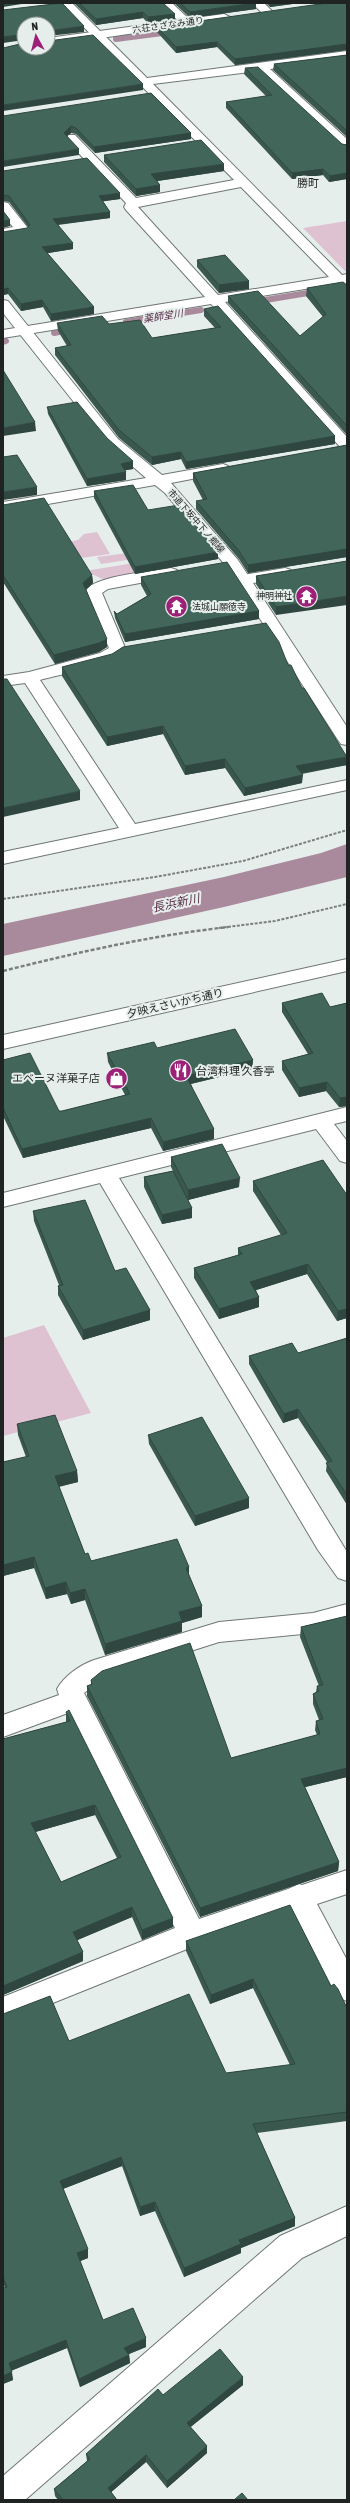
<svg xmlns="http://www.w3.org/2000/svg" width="350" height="2503" viewBox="0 0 350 2503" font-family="'Asap Condensed','Noto Sans JP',sans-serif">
<rect width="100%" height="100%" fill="#e6eeeb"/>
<g fill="#dfc2d2">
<path d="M 347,221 L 347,271 L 345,271 L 303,228 Z"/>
<path d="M 97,532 L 110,554 L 74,559 L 57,544 L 78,540 L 84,534 Z"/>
<path d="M 135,552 L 147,557 L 101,564 L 97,557 Z"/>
<path d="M 152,560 L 160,572 L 107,581 L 85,571 Z"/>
<path d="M 44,1325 L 91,1413 L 3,1436 L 3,1338 Z"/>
</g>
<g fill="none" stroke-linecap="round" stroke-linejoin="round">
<g stroke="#a98a9c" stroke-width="6">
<path d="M 116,39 L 170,32"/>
<path d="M 253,302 L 320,291"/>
<path d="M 126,322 L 201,310"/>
<path d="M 54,333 L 70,330"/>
<path d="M 3,342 L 6,341"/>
</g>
<path fill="#a98a9c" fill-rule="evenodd" d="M 347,844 L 347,877 L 224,907 L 3,956 L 3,924 L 224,877 L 321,853 Z"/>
<defs>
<g id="minor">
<path d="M 60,3 L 72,3 L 147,78 L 347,51 L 347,59 L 270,69 L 347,139 L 347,150 L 343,149 L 258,71 L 153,84 L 342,275 L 347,274 L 347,291 L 336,284 L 225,302 L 347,437 L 347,451 L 342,449 L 211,304 L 3,338 L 3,330 L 205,297 L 126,210 L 124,207 L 126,203 L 67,141 L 65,138 L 67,135 L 75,135 L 136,198 L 234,180 ZM 241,187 L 329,277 L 218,295 L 138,207 Z"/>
<path d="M 159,3 L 172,3 L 192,22 L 190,24 L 182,24 Z"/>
<path d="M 252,3 L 264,3 L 273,12 L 267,15 L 263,14 Z"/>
<path d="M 3,202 L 8,203 L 27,227 L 29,230 L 27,233 L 3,237 L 3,229 L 13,227 L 3,215 Z"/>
<path d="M 171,568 L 177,570 L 179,573 L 177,576 L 108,589 L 102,593 L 126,650 C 115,666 60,674 40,680 L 135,824 L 347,780 L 347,790 L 3,864 L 3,852 L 119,828 L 25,683 L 3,686 L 3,676 L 29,672 L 100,653 L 109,648 L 85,591 C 96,575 151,572 171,568 Z"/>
<path d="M 285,568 L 291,570 L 293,573 L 291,576 L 243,585 L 235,580 L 243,575 Z"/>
<path d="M 347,1107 L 347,1121 L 334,1124 L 347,1141 L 347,1163 L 340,1161 L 316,1129 L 119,1178 L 347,1552 L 347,1581 L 338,1578 L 318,1550 L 100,1183 L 3,1207 L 3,1193 Z"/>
<path d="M 347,1604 L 347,1624 L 313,1633 L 219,1642 L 103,1679 L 84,1693 L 199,1919 L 288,1889 L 299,1884 L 302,1885 L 347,1870 L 347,1894 L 317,1904 L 347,1960 L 347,2001 L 337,1997 L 293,1912 L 197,1945 L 3,2023 L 3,1997 L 175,1928 L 68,1713 L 3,1737 L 3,1715 L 59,1695 L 57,1689 C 64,1676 80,1665 94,1660 L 219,1622 L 313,1613 Z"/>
<path d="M 347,2206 L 347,2236 L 302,2258 L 25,2500 L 3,2500 L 3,2476 L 280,2236 Z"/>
</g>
<g id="tertiary">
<path d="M 224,14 L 230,17 L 228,19 L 48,46 L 48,38 Z"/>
<path d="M 3,300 L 8,301 L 118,439 L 162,475 L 223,464 L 228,466 L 231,469 L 228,472 L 171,483 L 238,560 L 347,727 L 347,745 L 341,744 L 338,740 L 226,566 L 165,493 L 155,485 L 3,512 L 3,502 L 146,478 L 108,445 L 3,313 Z"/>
<path d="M 347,959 L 347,971 L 3,1049 L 3,1035 Z"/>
</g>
</defs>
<use href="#minor" stroke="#6f7774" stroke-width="2"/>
<use href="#tertiary" stroke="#6f7774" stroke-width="2"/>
<g stroke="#7a807d" stroke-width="2" stroke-dasharray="3 1.5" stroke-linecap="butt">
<path d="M 3,899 L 155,877 L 243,861 L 347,830"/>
<path d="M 219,928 L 275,921 L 347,904"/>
</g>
<path stroke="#7a807d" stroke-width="2.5" stroke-dasharray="4 2" stroke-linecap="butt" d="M 3,971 C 79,952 149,936 228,927"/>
<use href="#minor" fill="#fff" fill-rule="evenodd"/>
<use href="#tertiary" fill="#fff" fill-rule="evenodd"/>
</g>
<g fill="#3a584e" fill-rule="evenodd">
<path d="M 74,3 L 163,3 L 175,20 L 148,23 L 143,18 L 96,25 Z"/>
<path d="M 174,3 L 256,3 L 256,9 L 190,18 Z"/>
<path d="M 266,3 L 300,3 L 270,7 Z"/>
<path d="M 347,3 L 347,50 L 235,65 L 217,47 L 176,53 L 157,32 L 157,27 Z"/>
<path d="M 347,55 L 347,137 L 273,70 L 274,64 Z"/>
<path d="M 245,68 L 342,144 L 347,145 L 347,179 L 329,182 L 323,175 L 292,179 L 226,108 L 226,102 L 266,96 L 244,74 Z"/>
<path d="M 3,116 L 191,133 L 191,139 L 95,153 L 76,134 L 71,133 L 67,136 L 79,155 Z"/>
<path d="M 104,155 L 224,171 L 157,181 L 160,185 L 160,192 L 136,196 L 104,162 Z"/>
<path d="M 3,171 L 120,199 L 103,201 L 110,212 L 110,218 L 58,225 L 73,249 L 47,253 L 94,307 L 94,314 L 51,321 L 43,307 L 21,311 L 8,294 L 3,295 L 28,227 L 9,202 L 3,201 Z"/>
<path d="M 197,260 L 249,289 L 219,293 L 197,267 Z"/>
<path d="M 347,285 L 347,435 L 228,303 L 228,296 L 300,336 L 323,317 L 306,296 L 307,288 Z"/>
<path d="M 204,309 L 335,436 L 335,444 L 186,469 L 181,459 L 152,465 L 119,438 L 55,355 L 55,348 L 67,346 L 58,331 L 57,323 L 109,324 L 152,338 L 215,328 L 204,316 Z"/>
<path d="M 47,407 L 107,438 L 133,469 L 125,470 L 126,480 L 87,486 L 48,414 Z"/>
<path d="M 347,445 L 347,557 L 248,573 L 239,559 L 196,509 L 196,501 L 203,500 L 193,481 L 193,473 Z"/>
<path d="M 94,491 L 148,510 L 218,559 L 135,574 L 94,498 Z"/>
<path d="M 3,505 L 92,575 L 93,583 L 86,589 L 107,647 L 99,652 L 55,664 L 3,582 Z"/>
<path d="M 347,561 L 276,615 L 256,584 L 256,576 Z"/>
<path d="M 141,577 L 259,611 L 259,619 L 125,642 L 115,618 L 114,611 L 117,614 L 147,596 L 141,585 Z"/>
<path d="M 288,665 L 347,765 L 302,774 L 302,783 L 244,796 L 225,768 L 185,775 L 163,734 L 107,746 L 62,676 L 62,667 Z"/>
<path d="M 282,1003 L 330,1007 L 347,1003 L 347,1106 L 339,1107 L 326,1091 L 299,1097 L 282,1070 L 282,1061 L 308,1054 L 282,1012 Z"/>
<path d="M 157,1048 L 253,1060 L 252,1069 L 191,1084 L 214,1139 L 163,1151 L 151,1128 L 23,1158 L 3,1116 L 3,1060 L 59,1111 L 62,1111 L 125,1095 L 108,1062 L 107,1053 Z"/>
<path d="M 171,1157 L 239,1187 L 188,1200 L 192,1208 L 192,1218 L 162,1224 L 144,1187 L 144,1177 L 173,1171 L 171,1167 Z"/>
<path d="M 253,1181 L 347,1195 L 347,1318 L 337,1321 L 307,1274 L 256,1290 L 259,1297 L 259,1307 L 219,1319 L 194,1278 L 194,1268 L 238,1255 L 238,1248 L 281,1235 L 253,1191 Z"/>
<path d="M 33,1211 L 115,1271 L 150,1310 L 150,1320 L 83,1340 L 58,1295 L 58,1286 L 59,1285 L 34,1221 Z"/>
<path d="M 347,1338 L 347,1505 L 326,1471 L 327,1462 L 298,1418 L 283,1423 L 249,1364 L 249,1356 L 298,1353 Z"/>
<path d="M 17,1424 L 77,1471 L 78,1482 L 59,1487 L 85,1554 L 91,1561 L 189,1567 L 189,1575 L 202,1606 L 202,1617 L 182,1623 L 182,1632 L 105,1655 L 85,1600 L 71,1604 L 67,1594 L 46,1599 L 34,1568 L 3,1576 L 3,1462 L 26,1457 L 18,1435 Z"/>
<path d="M 148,1435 L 249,1508 L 195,1526 L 149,1444 Z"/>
<path d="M 347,1616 L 347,1777 L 305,1787 L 339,1862 L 338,1871 L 200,1917 L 87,1696 L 87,1686 L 91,1685 L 91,1680 L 231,1758 L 317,1735 L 315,1730 L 316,1721 L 319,1720 L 313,1704 L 313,1694 L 316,1692 L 317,1686 L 319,1686 L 300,1637 L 301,1627 Z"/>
<path d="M 66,1712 L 173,1927 L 142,1940 L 132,1917 L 77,1940 L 83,1952 L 83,1961 L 3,1995 L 3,1739 L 66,1722 ZM 95,1815 L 117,1858 L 61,1882 L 35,1832 Z"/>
<path d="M 186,1941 L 331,1986 L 347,2008 L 347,2121 L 257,2133 L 295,2218 L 295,2226 L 241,2248 L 241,2253 L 184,2277 L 155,2211 L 140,2216 L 122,2166 L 63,2189 L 88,2258 L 80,2261 L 103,2320 L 146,2347 L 129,2354 L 130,2363 L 80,2387 L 67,2348 L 11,2371 L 13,2380 L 3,2384 L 3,2288 L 5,2288 L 3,2283 L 3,2014 L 69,2041 L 226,2073 L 290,2065 L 253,1988 L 210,2004 L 186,1951 Z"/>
<path d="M 243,2385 L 190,2427 L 207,2446 L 207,2453 L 167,2488 L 146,2462 L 111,2492 L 117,2500 L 58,2500 L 55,2496 L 54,2489 L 87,2461 L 86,2454 L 163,2395 Z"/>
</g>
<g fill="#2f4740">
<path d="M 3,3 L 28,3 L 3,7 Z"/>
<path d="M 256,3 L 256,9 L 190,18 L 190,12 Z"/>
<path d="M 270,3 L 300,3 L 270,7 Z"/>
<path d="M 143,12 L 143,18 L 96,25 L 96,19 Z"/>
<path d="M 175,14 L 175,20 L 148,23 L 148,17 Z"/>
<path d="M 84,26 L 84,32 L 48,36 L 48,31 Z"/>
<path d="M 24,34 L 24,40 L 3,43 L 3,37 Z"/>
<path d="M 217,42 L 217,47 L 176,53 L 176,47 Z"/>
<path d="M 347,44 L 347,50 L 235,65 L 235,59 Z"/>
<path d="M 143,84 L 143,90 L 3,111 L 3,105 Z"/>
<path d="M 71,126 L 71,133 L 64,139 L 64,133 Z"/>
<path d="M 191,133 L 191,139 L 95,153 L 94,147 Z"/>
<path d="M 79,149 L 79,155 L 3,167 L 3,161 Z"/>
<path d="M 224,164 L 224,171 L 151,182 L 151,174 Z"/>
<path d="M 323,169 L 323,175 L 292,179 L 292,173 Z"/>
<path d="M 347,173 L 347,179 L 329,182 L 330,176 Z"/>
<path d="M 160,185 L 160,192 L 136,196 L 136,189 Z"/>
<path d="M 120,193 L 120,199 L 99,202 L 99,196 Z"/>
<path d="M 110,212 L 110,218 L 53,225 L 53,219 Z"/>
<path d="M 10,220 L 10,226 L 3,228 L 3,221 Z"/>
<path d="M 73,243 L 73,249 L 43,254 L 42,247 Z"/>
<path d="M 249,281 L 249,289 L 219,293 L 219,285 Z"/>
<path d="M 8,288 L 8,294 L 3,295 L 3,289 Z"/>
<path d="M 42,300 L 43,307 L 21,311 L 21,304 Z"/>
<path d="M 94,307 L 94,314 L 51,321 L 51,314 Z"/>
<path d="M 35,422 L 36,431 L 3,436 L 3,428 Z"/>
<path d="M 335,436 L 335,444 L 186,469 L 186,462 Z"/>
<path d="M 181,452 L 181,459 L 152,465 L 152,457 Z"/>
<path d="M 133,461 L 133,469 L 121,471 L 121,464 Z"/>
<path d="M 126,472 L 126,480 L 87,486 L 87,479 Z"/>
<path d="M 37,487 L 37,495 L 3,500 L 3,492 Z"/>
<path d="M 347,549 L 347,557 L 248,573 L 248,565 Z"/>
<path d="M 218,552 L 218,559 L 135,574 L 135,567 Z"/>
<path d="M 92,575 L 93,583 L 84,592 L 83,583 Z"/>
<path d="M 347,596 L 347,605 L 276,615 L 276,607 Z"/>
<path d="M 259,611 L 259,619 L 125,642 L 125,634 Z"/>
<path d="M 107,639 L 107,647 L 99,652 L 55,664 L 54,655 Z"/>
<path d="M 163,726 L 163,734 L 107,746 L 107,737 Z"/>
<path d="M 347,757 L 347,765 L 296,774 L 296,766 Z"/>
<path d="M 225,759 L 225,768 L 185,775 L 185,766 Z"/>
<path d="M 303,775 L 302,783 L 244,796 L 245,788 Z"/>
<path d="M 80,791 L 80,800 L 3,817 L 3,808 Z"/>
<path d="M 253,1060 L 252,1069 L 186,1085 L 186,1076 Z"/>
<path d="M 327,1082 L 326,1091 L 299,1097 L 299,1088 Z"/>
<path d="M 347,1097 L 347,1106 L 339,1107 L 340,1098 Z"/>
<path d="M 151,1118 L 151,1128 L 23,1158 L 22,1149 Z"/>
<path d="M 214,1129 L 214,1139 L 163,1151 L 163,1142 Z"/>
<path d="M 240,1178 L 239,1187 L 188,1200 L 188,1190 Z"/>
<path d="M 192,1208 L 192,1218 L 162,1224 L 162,1215 Z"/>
<path d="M 308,1264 L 307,1274 L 250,1292 L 250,1282 Z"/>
<path d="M 259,1297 L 259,1307 L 219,1319 L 219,1309 Z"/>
<path d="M 347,1309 L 347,1318 L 337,1321 L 338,1311 Z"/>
<path d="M 150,1310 L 150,1320 L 83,1340 L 83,1330 Z"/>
<path d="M 298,1409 L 298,1418 L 283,1423 L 284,1414 Z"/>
<path d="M 77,1471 L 78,1482 L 56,1487 L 55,1476 Z"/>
<path d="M 249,1498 L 249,1508 L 195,1526 L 195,1516 Z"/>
<path d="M 34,1557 L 34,1568 L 3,1576 L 3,1565 Z"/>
<path d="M 189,1567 L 189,1578 L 186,1568 Z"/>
<path d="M 66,1582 L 67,1594 L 46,1599 L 45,1588 Z"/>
<path d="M 85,1589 L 85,1600 L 71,1604 L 70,1593 Z"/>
<path d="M 202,1606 L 202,1617 L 182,1623 L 182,1632 L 105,1655 L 105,1644 L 179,1612 Z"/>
<path d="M 347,1768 L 347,1777 L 301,1788 L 301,1779 Z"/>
<path d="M 95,1805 L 95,1815 L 32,1833 L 31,1823 Z"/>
<path d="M 339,1862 L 338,1871 L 200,1917 L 200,1908 Z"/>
<path d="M 132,1907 L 132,1917 L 73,1942 L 73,1932 Z"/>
<path d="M 173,1918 L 173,1927 L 142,1940 L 142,1930 Z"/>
<path d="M 83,1952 L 83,1961 L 3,1995 L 3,1986 Z"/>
<path d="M 253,1979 L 253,1988 L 210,2004 L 211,1995 Z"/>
<path d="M 121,2157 L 122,2166 L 60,2190 L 60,2181 Z"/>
<path d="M 155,2202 L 155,2211 L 140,2216 L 140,2207 Z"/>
<path d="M 295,2218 L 295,2226 L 241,2248 L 241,2253 L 184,2277 L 184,2268 L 239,2240 Z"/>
<path d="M 88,2249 L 88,2258 L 78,2262 L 77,2253 Z"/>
<path d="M 146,2338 L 146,2347 L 124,2356 L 124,2348 Z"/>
<path d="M 66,2340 L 67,2348 L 10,2371 L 9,2363 Z"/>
<path d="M 129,2355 L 130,2363 L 80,2387 L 79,2379 Z"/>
<path d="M 12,2372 L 13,2380 L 3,2384 L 3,2376 Z"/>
<path d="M 243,2377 L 243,2385 L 187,2430 L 187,2423 Z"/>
<path d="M 207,2446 L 207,2453 L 167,2488 L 167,2481 Z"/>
<path d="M 146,2455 L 146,2462 L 108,2495 L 108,2488 Z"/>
</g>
<g fill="#43665b" stroke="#2f4740" fill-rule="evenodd">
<path d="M 62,3 L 84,26 L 48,31 L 48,24 L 24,24 L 24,35 L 24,34 L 3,37 L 3,10 Z"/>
<path d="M 79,3 L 163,3 L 175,14 L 148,17 L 143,12 L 96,19 Z"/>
<path d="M 180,3 L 256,3 L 190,12 Z"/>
<path d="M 327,3 L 347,3 L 347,44 L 235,59 L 217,42 L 176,47 L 157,27 Z"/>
<path d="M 93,35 L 143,84 L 3,105 L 3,48 L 24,43 L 24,48 L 48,48 L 48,41 Z"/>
<path d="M 347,55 L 347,131 L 274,64 Z"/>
<path d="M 258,67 L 342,144 L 347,145 L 347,173 L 330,176 L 323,169 L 292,173 L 226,102 L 272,95 L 245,68 Z"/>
<path d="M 151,93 L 191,133 L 94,147 L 76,128 L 71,126 L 64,133 L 79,149 L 3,161 L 3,116 Z"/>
<path d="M 201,140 L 224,164 L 151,174 L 160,185 L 136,189 L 104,155 Z"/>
<path d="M 87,158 L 120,193 L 99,196 L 110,212 L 53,219 L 73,243 L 42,247 L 94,307 L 51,314 L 42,300 L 21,304 L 8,288 L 3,289 L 3,232 L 27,228 L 30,225 L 9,196 L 3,195 L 3,171 Z"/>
<path d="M 3,211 L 10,220 L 3,221 Z"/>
<path d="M 225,255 L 249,281 L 219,285 L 197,260 Z"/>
<path d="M 343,282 L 347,285 L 347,426 L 228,296 L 258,291 L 300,336 L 326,314 L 307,288 Z"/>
<path d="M 218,306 L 335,436 L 186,462 L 181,452 L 152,457 L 119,430 L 55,348 L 71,345 L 57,323 L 102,316 L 109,324 L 140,320 L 152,338 L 221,327 L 204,309 Z"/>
<path d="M 3,370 L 35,422 L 3,428 Z"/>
<path d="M 77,402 L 107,438 L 133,461 L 121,464 L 126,472 L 87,479 L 47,407 Z"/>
<path d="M 347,445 L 347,549 L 248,565 L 239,551 L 196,501 L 207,499 L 193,473 Z"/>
<path d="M 17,455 L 37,487 L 3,492 L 3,457 Z"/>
<path d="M 133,485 L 148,510 L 179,505 L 218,552 L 135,567 L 94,491 Z"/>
<path d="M 44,498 L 92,575 L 83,583 L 107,639 L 99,643 L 54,655 L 3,575 L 3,505 Z"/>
<path d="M 347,561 L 347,596 L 276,607 L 256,576 Z"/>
<path d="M 227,562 L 259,611 L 125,634 L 114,611 L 117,614 L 151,594 L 141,577 Z"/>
<path d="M 266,623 L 279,642 L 288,665 L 291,665 L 302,688 L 304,688 L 347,757 L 296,766 L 303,775 L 245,788 L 225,759 L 185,766 L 163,726 L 107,737 L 62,667 L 112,654 L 123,647 Z"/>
<path d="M 3,679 L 7,679 L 80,791 L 3,808 Z"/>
<path d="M 322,993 L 330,1007 L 347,1003 L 347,1097 L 340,1098 L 327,1082 L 299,1088 L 282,1061 L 313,1053 L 282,1003 Z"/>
<path d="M 235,1029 L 253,1060 L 186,1076 L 214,1129 L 163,1142 L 151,1118 L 22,1149 L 3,1108 L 3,1060 L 30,1053 L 59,1111 L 62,1111 L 130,1094 L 107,1053 L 154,1042 L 157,1048 Z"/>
<path d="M 222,1144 L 240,1178 L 188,1190 L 171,1157 Z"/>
<path d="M 323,1160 L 347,1195 L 347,1309 L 338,1311 L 308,1264 L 250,1282 L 259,1297 L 219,1309 L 194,1268 L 242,1254 L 238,1248 L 287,1233 L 253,1181 Z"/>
<path d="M 173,1171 L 192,1208 L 162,1215 L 144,1177 Z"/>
<path d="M 85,1200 L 115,1271 L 126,1268 L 150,1310 L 83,1330 L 58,1286 L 63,1285 L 33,1211 Z"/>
<path d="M 347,1338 L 347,1495 L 326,1463 L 332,1461 L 298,1409 L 284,1414 L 249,1356 L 292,1343 L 298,1353 Z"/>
<path d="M 55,1415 L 77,1471 L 55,1476 L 85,1554 L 88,1553 L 91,1561 L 177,1539 L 189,1567 L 186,1568 L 202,1606 L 179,1612 L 182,1621 L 105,1644 L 85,1589 L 70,1593 L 66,1582 L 45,1588 L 34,1557 L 3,1565 L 3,1462 L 29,1456 L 17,1424 Z"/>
<path d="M 202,1417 L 249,1498 L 195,1516 L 148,1435 Z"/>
<path d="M 347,1616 L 347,1768 L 301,1779 L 339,1862 L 200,1908 L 87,1686 L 92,1684 L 91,1680 L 102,1671 L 190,1643 L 231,1758 L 320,1734 L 316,1721 L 323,1719 L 313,1694 L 319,1691 L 317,1686 L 323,1685 L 301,1627 Z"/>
<path d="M 69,1710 L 173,1918 L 142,1930 L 132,1907 L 73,1932 L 83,1952 L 3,1986 L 3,1739 L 70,1721 L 66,1712 ZM 95,1805 L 121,1857 L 61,1882 L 31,1823 Z"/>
<path d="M 290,1905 L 331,1986 L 334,1984 L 338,1989 L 347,2008 L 347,2112 L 253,2124 L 295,2218 L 239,2240 L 241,2244 L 184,2268 L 155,2202 L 140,2207 L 121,2157 L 60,2181 L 88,2249 L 77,2253 L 103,2320 L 133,2308 L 146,2338 L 124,2348 L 129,2355 L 79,2379 L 66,2340 L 9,2363 L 12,2372 L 3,2376 L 3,2288 L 7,2287 L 3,2277 L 3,2014 L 50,1996 L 69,2041 L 189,1994 L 226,2073 L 295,2064 L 253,1979 L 211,1995 L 186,1941 Z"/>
<path d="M 220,2349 L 243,2377 L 187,2423 L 207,2446 L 167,2481 L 146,2455 L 108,2488 L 117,2500 L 63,2500 L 54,2489 L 90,2459 L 86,2454 L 158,2389 L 163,2395 Z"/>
<path d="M 242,2493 L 248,2500 L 234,2500 Z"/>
</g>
<defs>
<symbol id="temple-disc" viewBox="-11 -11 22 22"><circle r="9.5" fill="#9c2077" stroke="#e6eeeb"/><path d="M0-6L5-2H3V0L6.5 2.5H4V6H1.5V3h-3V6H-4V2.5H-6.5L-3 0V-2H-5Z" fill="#fff"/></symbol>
<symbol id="restaurant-disc" viewBox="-11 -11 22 22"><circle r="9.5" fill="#9c2077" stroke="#e6eeeb"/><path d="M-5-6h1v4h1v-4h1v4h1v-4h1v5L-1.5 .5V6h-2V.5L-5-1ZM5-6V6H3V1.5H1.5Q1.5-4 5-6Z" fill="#fff"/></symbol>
<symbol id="shop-disc" viewBox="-11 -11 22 22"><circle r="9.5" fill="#9c2077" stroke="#e6eeeb"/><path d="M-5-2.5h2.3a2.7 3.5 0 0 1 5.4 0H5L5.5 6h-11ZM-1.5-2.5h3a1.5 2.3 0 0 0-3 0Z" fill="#fff"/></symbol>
</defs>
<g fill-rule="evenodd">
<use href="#temple-disc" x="294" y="584" width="25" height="25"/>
<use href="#temple-disc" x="164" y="594" width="25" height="25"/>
<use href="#restaurant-disc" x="168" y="1058" width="25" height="25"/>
<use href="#shop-disc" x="104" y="1066" width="25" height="25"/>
</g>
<g text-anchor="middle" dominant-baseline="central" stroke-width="4" stroke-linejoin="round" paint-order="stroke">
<g font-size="9" fill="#1f2321" stroke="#e6eeeb">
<text transform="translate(168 25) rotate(-8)">六荘さざなみ通り</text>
<text transform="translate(196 521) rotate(49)">市道下坂中下ノ郷線</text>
</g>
<g font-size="9" fill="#1f2321" stroke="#e6eeeb" text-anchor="end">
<text x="292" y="596">神明神社</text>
<text x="192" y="607" text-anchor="start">法城山願徳寺</text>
</g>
<g font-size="10" font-style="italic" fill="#592e49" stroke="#e6eeeb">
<text transform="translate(163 316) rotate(-9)">薬師堂川</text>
</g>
<g font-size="11" fill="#1f2321" stroke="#e6eeeb">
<text x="308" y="183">勝町</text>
</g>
<g font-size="11" fill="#1f2321" stroke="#e6eeeb">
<text transform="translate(175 1003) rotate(-13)">夕映えさいかち通り</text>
</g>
<g font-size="11" fill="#1f2321" stroke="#e6eeeb" text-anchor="start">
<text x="196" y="1071">台湾料理 久香亭</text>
<text x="100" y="1078" text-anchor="end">エベーヌ洋菓子店</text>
</g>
<g font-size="12" font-style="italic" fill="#592e49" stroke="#e6eeeb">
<text transform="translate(176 903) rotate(-12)">長浜新川</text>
</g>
</g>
<rect width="350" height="2503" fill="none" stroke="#1f2321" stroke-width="8"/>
<g transform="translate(36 36) rotate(353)"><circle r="19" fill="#e6eeeb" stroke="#969d9a"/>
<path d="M0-3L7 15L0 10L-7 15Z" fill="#9c2077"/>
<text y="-6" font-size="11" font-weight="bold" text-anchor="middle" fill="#1f2321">N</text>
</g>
</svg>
